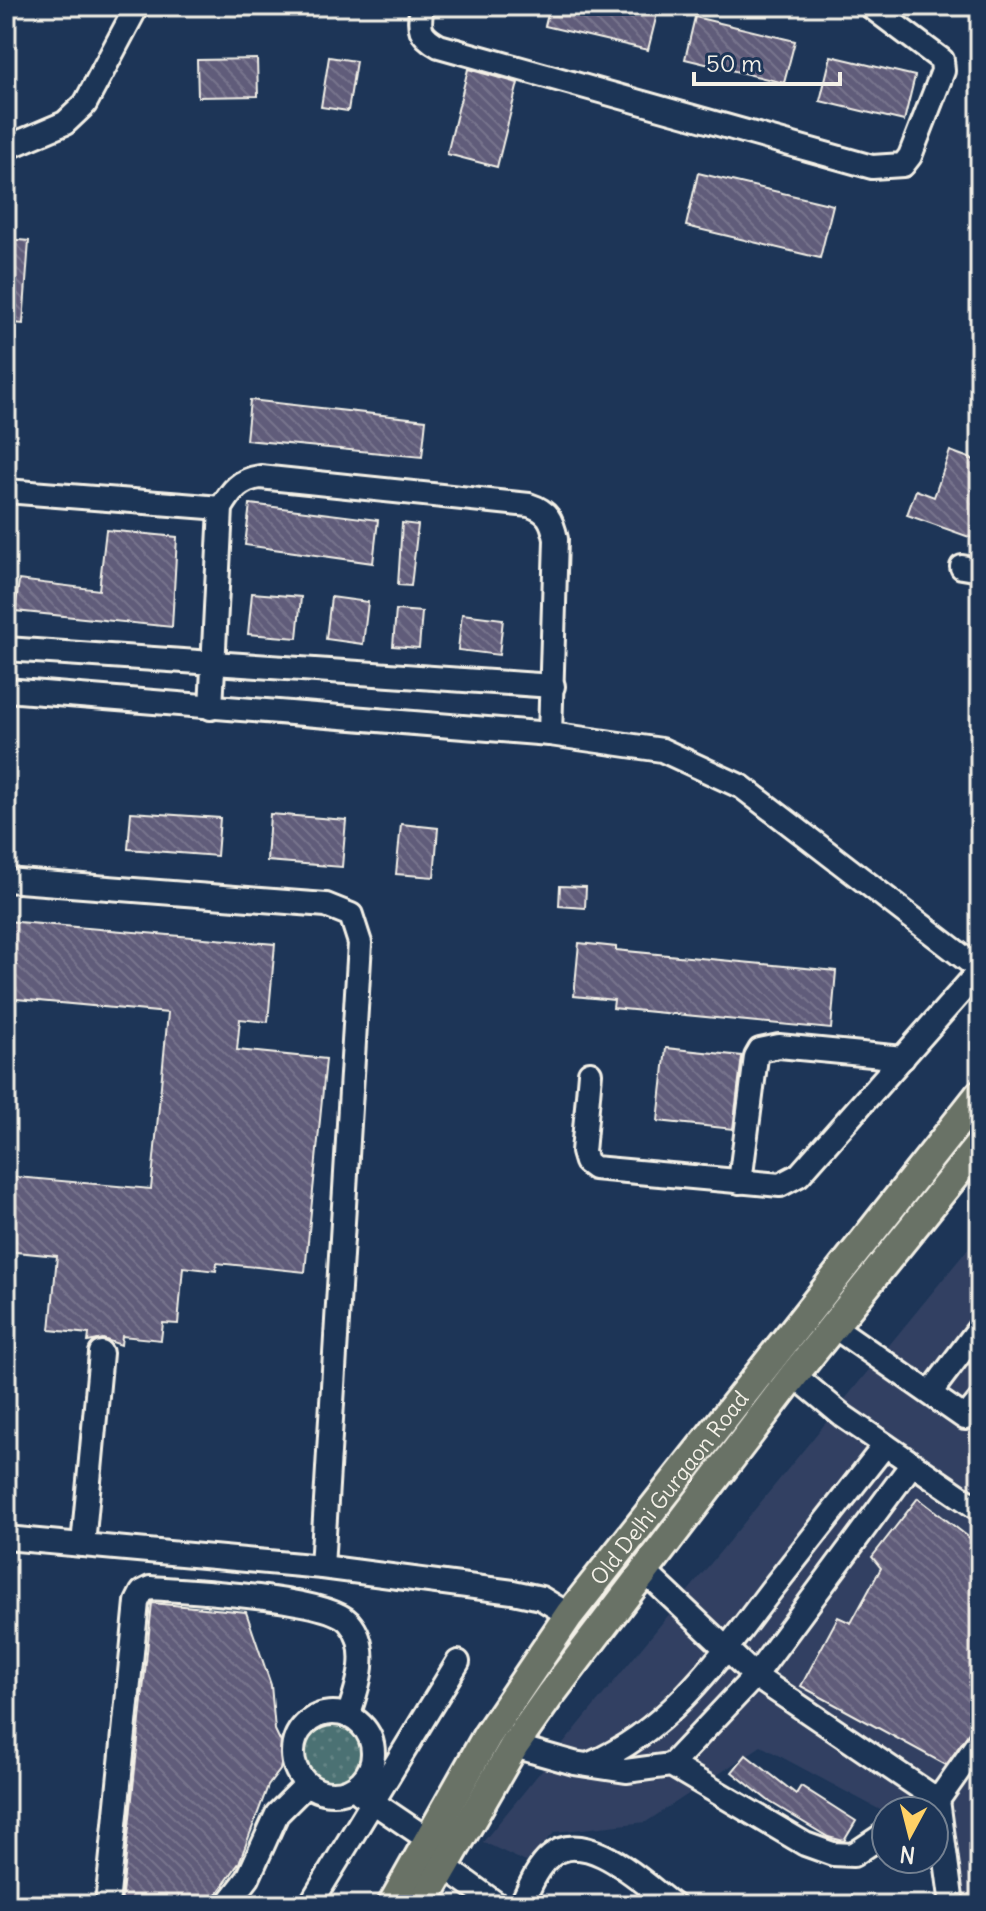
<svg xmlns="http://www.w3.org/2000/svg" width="986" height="1911" viewBox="0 0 986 1911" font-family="Delius,sans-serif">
<defs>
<pattern id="garden-dots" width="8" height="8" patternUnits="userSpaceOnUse" patternTransform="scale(2)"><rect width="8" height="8" fill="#4c7173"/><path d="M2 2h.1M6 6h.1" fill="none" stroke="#668687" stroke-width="1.8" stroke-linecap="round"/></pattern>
<pattern id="building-back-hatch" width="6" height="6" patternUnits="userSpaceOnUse" patternTransform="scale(2)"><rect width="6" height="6" fill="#605c7a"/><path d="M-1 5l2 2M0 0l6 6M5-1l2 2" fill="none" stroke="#77748d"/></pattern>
</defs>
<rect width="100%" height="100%" fill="#1d3557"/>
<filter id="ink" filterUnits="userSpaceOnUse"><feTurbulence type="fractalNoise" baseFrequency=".0125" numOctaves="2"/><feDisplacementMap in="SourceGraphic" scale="16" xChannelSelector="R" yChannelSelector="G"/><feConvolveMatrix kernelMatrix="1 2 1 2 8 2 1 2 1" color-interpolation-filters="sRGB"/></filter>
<g filter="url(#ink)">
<path fill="#314162" d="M 980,1234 L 980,1905 L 960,1905 L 934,1811 L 886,1813 L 761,1746 L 646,1822 L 555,1832 L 526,1862 L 483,1842 Z"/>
<circle fill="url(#garden-dots)" stroke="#a0b1ae" stroke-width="2" cx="334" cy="1754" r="36"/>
<g fill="url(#building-back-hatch)" stroke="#f4f1e8" stroke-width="2">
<path d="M 550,6 L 659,6 L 648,50 L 545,26 Z"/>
<path d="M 695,17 L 795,41 L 784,83 L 685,59 Z"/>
<path d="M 831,56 L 915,76 L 904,121 L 820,101 Z"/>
<path d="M 329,57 L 356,61 L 348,111 L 321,107 Z"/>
<path d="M 257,59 L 258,96 L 198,97 L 197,60 Z"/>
<path d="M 468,69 L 518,83 L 497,167 L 447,154 Z"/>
<path d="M 698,173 L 833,205 L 820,258 L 686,226 Z"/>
<path d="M 6,239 L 29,241 L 23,324 L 6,322 Z"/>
<path d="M 250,400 L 426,420 L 422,457 L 246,440 Z"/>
<path d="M 950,451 L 980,462 L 980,531 L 975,529 L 972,538 L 907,515 L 916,490 L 934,497 Z"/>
<path d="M 250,504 L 378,520 L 373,563 L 245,545 Z"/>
<path d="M 402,523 L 418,525 L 411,586 L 398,585 Z"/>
<path d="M 106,530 L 177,537 L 172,627 L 15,611 L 19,580 L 99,590 Z"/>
<path d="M 252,593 L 301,597 L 297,638 L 248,634 Z"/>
<path d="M 331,597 L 368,602 L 363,644 L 326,639 Z"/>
<path d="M 396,610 L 422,612 L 419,648 L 393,646 Z"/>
<path d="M 462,614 L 503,619 L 499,655 L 458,650 Z"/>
<path d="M 131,812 L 220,818 L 217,856 L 128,849 Z"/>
<path d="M 270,814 L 346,820 L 342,867 L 267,861 Z"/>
<path d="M 401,824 L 438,828 L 434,877 L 396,874 Z"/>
<path d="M 560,886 L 586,887 L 585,908 L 559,906 Z"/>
<path d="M 6,921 L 275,944 L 268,1022 L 240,1019 L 237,1050 L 326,1059 L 305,1272 L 217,1263 L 216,1271 L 183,1267 L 178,1324 L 163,1323 L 161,1340 L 122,1336 L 121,1345 L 103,1339 L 88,1342 L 89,1334 L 50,1330 L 57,1256 L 6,1251 L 6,1176 L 151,1189 L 168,1013 L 6,998 Z"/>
<path d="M 579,943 L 616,947 L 616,950 L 836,971 L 831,1029 L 613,1008 L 614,1000 L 574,996 Z"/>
<path d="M 666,1048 L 742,1056 L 733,1129 L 658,1121 Z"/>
<path d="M 918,1498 L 980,1546 L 980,1717 L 946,1765 L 801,1686 L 838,1617 L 851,1623 L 881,1568 L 872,1557 Z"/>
<path d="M 152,1603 L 246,1612 L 271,1685 L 275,1730 L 284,1749 L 280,1770 L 268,1786 L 239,1863 L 209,1905 L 121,1905 Z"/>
<path d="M 746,1755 L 796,1794 L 801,1786 L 856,1821 L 844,1841 L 828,1837 L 770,1802 L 732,1772 Z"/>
</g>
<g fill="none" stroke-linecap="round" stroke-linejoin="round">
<defs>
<g id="minor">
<path d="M 422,6 C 418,28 419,35 439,46 L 872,167 L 903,165 L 910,156 L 943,71 L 942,60 L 870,6"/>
<path d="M 6,148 L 65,123 L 85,104 L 137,6"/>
<path d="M 6,491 L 221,508"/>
<path d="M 962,567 L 980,570"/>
<path d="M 6,649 L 553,686"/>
<path d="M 6,690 L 550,734 L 662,750 L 742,787 L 980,970 L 799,1175 L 780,1185 L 594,1168 L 586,1162 L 583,1152 L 590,1073"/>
<path d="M 211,708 L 221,508 C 232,490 239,480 260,477 L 529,505 C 548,511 552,520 556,539 L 550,734"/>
<path d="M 6,880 L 326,905 L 351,915 L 360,943 L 322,1567"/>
<path d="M 740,1182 L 756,1057 L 760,1050 L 779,1046 L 903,1058"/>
<path d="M 833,1326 L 965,1418 L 980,1400"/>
<path d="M 794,1375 L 843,1416 L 980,1510"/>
<path d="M 931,1392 L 980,1327"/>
<path d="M 6,1538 L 322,1567 L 513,1592 L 541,1598 L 569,1615"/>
<path d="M 83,1545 L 101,1353"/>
<path d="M 644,1571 L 755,1676 L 938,1800 L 952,1905"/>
<circle cx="333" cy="1753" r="40"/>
<path d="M 514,1746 L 574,1763 L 626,1771 L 671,1765 L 805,1844 L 833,1854 L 853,1855 L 886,1833"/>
<path d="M 590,1764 C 670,1730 721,1656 772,1589 C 810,1541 847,1493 885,1445"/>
<path d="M 671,1765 L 755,1676 L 912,1464"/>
<path d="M 361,1794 L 429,1840"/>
<path d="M 921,1811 L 938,1800 L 980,1740"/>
<path d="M 443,1865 L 498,1905"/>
<path d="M 107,1905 L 137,1602 L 142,1592 L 150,1588 C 188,1591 326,1597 349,1622 C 372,1648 358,1687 348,1716"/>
<path d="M 227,1905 L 248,1878 L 277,1814 L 307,1784"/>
<path d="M 310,1905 L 458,1662"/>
<path d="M 521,1905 C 529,1889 536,1869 550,1857 C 585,1825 644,1884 673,1905"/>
</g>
<g id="major">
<path id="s1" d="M 392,1905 L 487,1736 L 569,1615 L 980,1094"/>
<path d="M 422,1905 L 514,1746 L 550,1695 L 794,1375 L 980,1144"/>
</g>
</defs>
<use href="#minor" stroke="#f4f1e8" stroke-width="28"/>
<use href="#major" stroke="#f4f1e8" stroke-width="34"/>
<use href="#minor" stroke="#1d3557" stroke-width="22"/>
<use href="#major" stroke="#697266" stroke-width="28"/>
</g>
</g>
<g text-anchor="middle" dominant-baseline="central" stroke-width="6" stroke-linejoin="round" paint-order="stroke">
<g font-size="22" fill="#f4f1e8" stroke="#1d3557">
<text stroke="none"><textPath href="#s1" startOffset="502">Old Delhi Gurgaon Road</textPath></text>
</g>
</g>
<rect width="986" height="1911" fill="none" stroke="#1d3557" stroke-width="32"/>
<rect x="16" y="16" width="954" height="1879" fill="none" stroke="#f4f1e8" stroke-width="3" filter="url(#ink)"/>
<g transform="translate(910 1835) rotate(187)"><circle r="38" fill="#1d3557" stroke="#738091" stroke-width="2"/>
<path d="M0-6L14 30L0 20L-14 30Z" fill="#ffd166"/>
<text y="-12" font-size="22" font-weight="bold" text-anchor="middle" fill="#f4f1e8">N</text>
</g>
<path d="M694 72v12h146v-12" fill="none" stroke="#f4f1e8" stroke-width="4"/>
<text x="706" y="72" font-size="24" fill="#f4f1e8" stroke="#1d3557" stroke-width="6" paint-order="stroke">50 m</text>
</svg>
